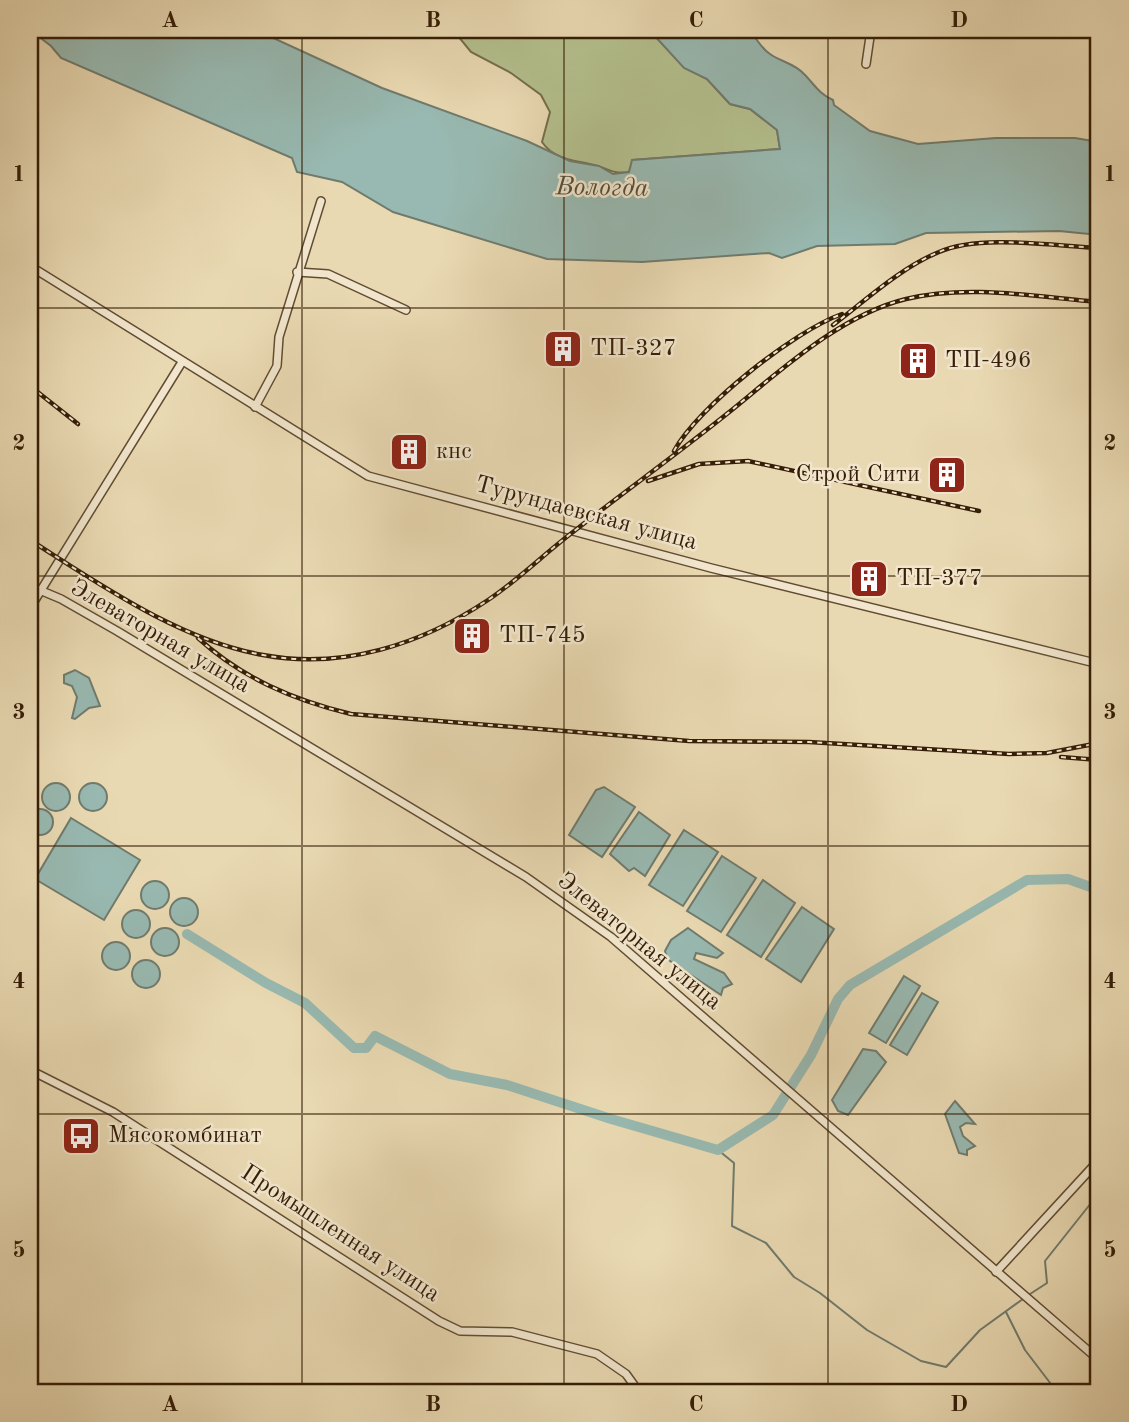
<svg xmlns="http://www.w3.org/2000/svg" width="1129" height="1422" viewBox="0 0 1129 1422" font-family="'Old Standard TT',serif">
<rect width="100%" height="100%" fill="#e9d9b2"/>
<filter id="stains"><feTurbulence type="fractalNoise" baseFrequency=".00286" numOctaves="4"/><feColorMatrix values="0 0 0 0 .2 0 0 0 0 .09 0 0 0 0 .02 0 0 0 .5 -.17"/></filter>
<radialGradient id="worn" r=".72"><stop offset=".6" stop-color="#630" stop-opacity="0"/><stop offset="1" stop-color="#630" stop-opacity=".3"/></radialGradient>
<path fill="#b4c08e" stroke="#746e4a" stroke-width="2" d="M 453,30 L 644,30 L 654,35 L 684,67 L 707,79 L 730,104 L 750,109 L 777,130 L 780,149 L 633,160 L 629,172 C 612,174 612,170 597,166 C 577,160 555,161 542,142 L 550,112 L 541,95 L 511,73 L 471,52 Z"/>
<g fill="#98b9b1" stroke="#707b6d" stroke-width="2">
<path d="M 30,30 L 256,30 L 382,88 L 527,141 L 570,161 L 599,166 L 613,174 L 629,172 L 632,160 L 780,149 L 777,130 L 750,109 L 730,104 L 707,79 L 684,68 L 654,35 L 644,30 L 747,30 C 757,36 759,47 770,54 C 781,62 794,63 804,74 C 814,84 819,94 833,100 L 834,105 L 870,131 L 918,144 L 996,138 L 1075,138 L 1099,142 L 1099,235 L 1059,231 L 926,233 L 895,244 L 817,246 L 782,258 L 769,253 L 642,262 L 547,259 L 393,212 L 342,182 L 297,172 L 292,158 L 61,58 L 51,46 Z"/>
<path d="M 75,670 L 89,678 L 100,706 L 89,708 L 75,719 L 72,718 L 77,697 L 72,686 L 64,683 L 64,675 Z"/>
<circle cx="93" cy="797" r="14"/>
<circle cx="56" cy="797" r="14"/>
<path d="M 604,787 L 635,807 L 602,857 L 569,835 L 596,790 Z"/>
<circle cx="40" cy="822" r="13"/>
<path d="M 639,812 L 670,835 L 645,876 L 634,868 L 629,871 L 610,854 Z"/>
<path d="M 71,818 L 140,860 L 104,920 L 35,879 Z"/>
<path d="M 684,830 L 718,852 L 683,906 L 649,885 Z"/>
<path d="M 722,856 L 756,878 L 721,932 L 687,911 Z"/>
<path d="M 763,880 L 795,903 L 761,957 L 727,935 Z"/>
<circle cx="155" cy="895" r="14"/>
<circle cx="184" cy="912" r="14"/>
<path d="M 802,907 L 834,929 L 801,982 L 766,959 Z"/>
<circle cx="136" cy="924" r="14"/>
<path d="M 688,928 L 723,953 L 717,958 L 696,953 L 694,959 L 724,973 L 732,984 L 723,988 L 721,995 L 667,959 L 665,951 L 671,940 Z"/>
<circle cx="165" cy="942" r="14"/>
<circle cx="116" cy="956" r="14"/>
<circle cx="146" cy="974" r="14"/>
<path d="M 904,976 L 920,986 L 886,1043 L 869,1033 Z"/>
<path d="M 922,993 L 938,1002 L 907,1055 L 890,1045 Z"/>
<path d="M 863,1049 L 876,1051 L 886,1062 L 848,1115 L 838,1111 L 832,1100 Z"/>
<path d="M 955,1101 L 975,1124 L 966,1123 L 960,1127 L 963,1136 L 975,1146 L 967,1150 L 967,1155 L 959,1153 L 945,1114 Z"/>
</g>
<g fill="none" stroke-linecap="round" stroke-linejoin="round">
<g stroke="#707b6d" stroke-width="2">
<path d="M 718,1150 L 734,1163 L 732,1226 L 766,1243 L 794,1277 L 820,1293 L 867,1330 L 921,1361 L 946,1367 L 980,1330 L 1023,1299"/>
<path d="M 1027,1296 L 1047,1283 L 1045,1261 L 1099,1193"/>
<path d="M 1006,1312 L 1025,1350 L 1057,1392"/>
</g>
<path stroke="#98b9b1" stroke-width="10" d="M 187,934 L 266,983 L 305,1003 L 354,1048 L 366,1048 L 375,1036 L 450,1074 L 507,1085 L 611,1119 L 718,1150 L 773,1115 L 811,1055 L 838,999 L 850,985 L 1027,880 L 1068,879 L 1099,890"/>
<defs>
<g id="minor">
<path d="M 866,64 L 871,30"/>
<path d="M 30,266 L 368,476 L 711,568 L 1099,664"/>
<path d="M 297,272 L 328,274 L 406,310"/>
<path d="M 255,407 L 277,366 L 279,337 L 321,201"/>
<path d="M 30,586 L 61,599 L 117,631 L 526,877 L 611,937 L 1099,1360"/>
<path d="M 30,608 L 182,362"/>
<path d="M 30,1070 L 113,1112 L 439,1321 L 460,1331 L 512,1332 L 597,1354 L 626,1374 L 639,1392"/>
<path d="M 996,1272 L 1099,1160"/>
</g>
</defs>
<use href="#minor" stroke="#624c31" stroke-width="10"/>
<use href="#minor" stroke="#f1e6cd" stroke-width="7"/>
<defs>
<g id="rail">
<path d="M 833,325 C 866,300 900,268 939,252 C 980,234 1054,246 1099,248"/>
<path d="M 30,386 L 78,424"/>
<path d="M 674,451 C 698,407 794,331 842,314"/>
<path d="M 648,481 L 699,464 L 748,461 L 979,511"/>
<path d="M 30,540 C 101,585 179,640 263,655 C 343,670 422,644 488,600 C 518,580 544,554 573,532 C 624,492 677,454 728,413 C 779,372 840,315 906,299 C 968,284 1036,297 1099,302"/>
<path d="M 198,638 C 242,678 293,700 351,714 L 689,741 L 809,742 L 1009,754 L 1047,753 L 1099,743"/>
<path d="M 1061,757 L 1099,760"/>
</g>
</defs>
<use href="#rail" stroke="#351d06" stroke-width="4.5"/>
<use href="#rail" stroke="#f1e6cd" stroke-width="2" stroke-dasharray="5" stroke-linecap="butt"/>
</g>
<path fill="none" stroke="#351d06" stroke-width="2" stroke-opacity="0.55" d="M 302,30 L 302,1392M 564,30 L 564,1392M 828,30 L 828,1392M 30,308 L 1099,308M 30,576 L 1099,576M 30,846 L 1099,846M 30,1114 L 1099,1114"/>
<defs>
<symbol id="building-square" viewBox="-11 -11 22 22"><rect x="-9" y="-9" width="18" height="18" rx="4" fill="#8f2418" stroke="#f1e6cd"/><path d="M-4-6H4V6H1V3H-1V6H-4ZM-2.5-4.3h1.7v1.8h-1.7ZM.8-4.3h1.7v1.8H.8ZM-2.5-1h1.7V.8h-1.7ZM.8-1h1.7V.8H.8Z" fill="#fff"/></symbol>
<symbol id="bus-square" viewBox="-11 -11 22 22"><rect x="-9" y="-9" width="18" height="18" rx="4" fill="#8f2418" stroke="#f1e6cd"/><path d="M-5-6H5V4H4V6H2V4H-2V6H-4V4H-5ZM-3.5-4V0h7V-4ZM-3.5 1.2v1.5H-2V1.2ZM2 1.2v1.5H3.5V1.2Z" fill="#fff"/></symbol>
</defs>
<g fill-rule="evenodd">
<use href="#building-square" x="541" y="327" width="44" height="44"/>
<use href="#building-square" x="896" y="339" width="44" height="44"/>
<use href="#building-square" x="387" y="430" width="44" height="44"/>
<use href="#building-square" x="925" y="453" width="44" height="44"/>
<use href="#building-square" x="847" y="557" width="44" height="44"/>
<use href="#building-square" x="450" y="614" width="44" height="44"/>
<use href="#bus-square" x="59" y="1114" width="44" height="44"/>
</g>
<g text-anchor="middle" dominant-baseline="central" stroke-width="5" stroke-linejoin="round" paint-order="stroke">
<g font-size="24" fill="#351d06" stroke="#f1e6cd" text-anchor="start">
<text x="590" y="349">ТП-327</text>
<text x="945" y="361">ТП-496</text>
<text x="436" y="452">кнс</text>
<text x="920" y="475" text-anchor="end">Строй Сити</text>
<text x="896" y="579">ТП-377</text>
<text x="499" y="636">ТП-745</text>
<text x="108" y="1136">Мясокомбинат</text>
</g>
<g font-size="24" fill="#351d06" stroke="#f1e6cd">
<text transform="translate(586 514) rotate(15)">Турундаевская улица</text>
<text transform="translate(160 637) rotate(30)">Элеваторная улица</text>
<text transform="translate(639 942) rotate(39)">Элеваторная улица</text>
<text transform="translate(340 1234) rotate(33)">Промышленная улица</text>
</g>
<g font-size="26" font-style="italic" fill="#534c39" stroke="#f1e6cd">
<text transform="translate(602 188) rotate(1)">Вологда</text>
</g>
</g>
<rect width="1129" height="1422" fill="none" stroke="#e9d9b2" stroke-width="77"/>
<rect x="38" y="38" width="1052" height="1346" fill="none" stroke="#351d06" stroke-width="2.5"/>
<g font-size="23" text-anchor="middle" font-weight="bold" fill="#351d06">
<text x="170" y="27">A</text>
<text x="433" y="27">B</text>
<text x="696" y="27">C</text>
<text x="959" y="27">D</text>
<text x="19" y="181">1</text>
<text x="1110" y="181">1</text>
<text x="19" y="450">2</text>
<text x="1110" y="450">2</text>
<text x="19" y="719">3</text>
<text x="1110" y="719">3</text>
<text x="19" y="988">4</text>
<text x="1110" y="988">4</text>
<text x="19" y="1257">5</text>
<text x="1110" y="1257">5</text>
<text x="170" y="1411">A</text>
<text x="433" y="1411">B</text>
<text x="696" y="1411">C</text>
<text x="959" y="1411">D</text>
</g>
<rect width="100%" height="100%" filter="url(#stains)"/>
<rect width="100%" height="100%" fill="url(#worn)"/>
</svg>
